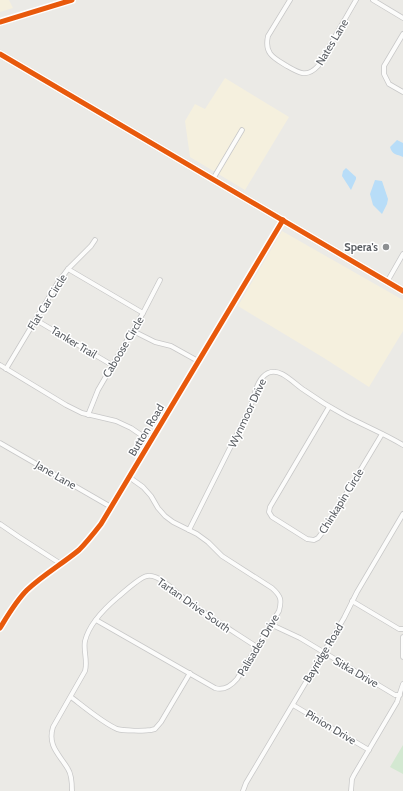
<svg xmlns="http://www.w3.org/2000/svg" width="403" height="791" viewBox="0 0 403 791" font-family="Cabin,sans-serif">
<rect width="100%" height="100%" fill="#ebeae6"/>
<g fill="#f5f0de">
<path d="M 0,0 L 9,0 L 13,8 L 0,12 Z"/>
<path d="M 225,78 L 289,117 L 245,190 L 190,157 L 185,121 L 195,104 L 205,109 Z"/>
<path d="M 282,231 L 403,300 L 403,331 L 369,387 L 324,358 L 238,306 Z"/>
</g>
<path fill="#d3e8d1" d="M 403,745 L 403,774 L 390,767 Z"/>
<g fill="#b8ddf8">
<path d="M 397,140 L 403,143 L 403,157 C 397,154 392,155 390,147 Z"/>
<path d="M 346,168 L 356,177 L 356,179 L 351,190 L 342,176 L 343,171 Z"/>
<path d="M 375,180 L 382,181 L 388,199 L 387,204 L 382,214 L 373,205 L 370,194 Z"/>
</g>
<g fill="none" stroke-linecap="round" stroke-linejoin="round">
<defs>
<g id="minor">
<path d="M 290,0 L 268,36 C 264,54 274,58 287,66 C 299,73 307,78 318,66 L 356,0"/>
<path d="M 373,0 L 403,18"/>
<path d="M 403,34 L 384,66 L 384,74 L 389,84 L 403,92"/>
<path d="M 213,179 L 242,130"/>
<path d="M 68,269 L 143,313"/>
<path d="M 387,282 L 403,254"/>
<path d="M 36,320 L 112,365"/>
<path d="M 133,331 L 155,342 L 171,346 L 198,361"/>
<path d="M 0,365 L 66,405 L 82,413 L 116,421 L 131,428 L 150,441"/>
<path d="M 6,369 L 57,284 L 68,269 L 91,246 L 95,240"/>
<path d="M 329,407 L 270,507 L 269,512 L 272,517 L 307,539 L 314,540 L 318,538 L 325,529 L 382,434"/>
<path d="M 88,415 L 98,390 L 143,313 L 160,280"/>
<path d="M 0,443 L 111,507"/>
<path d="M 0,524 L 19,537 L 61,564"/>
<path d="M 189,530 L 242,424 C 245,418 248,413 250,407 C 255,396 256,379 268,373 C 281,367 294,384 304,390 C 318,400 331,408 346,416 C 365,426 385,434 403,445"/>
<path d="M 352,601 L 399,629 L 403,629"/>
<path d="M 96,620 L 215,688 C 224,691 231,686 237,679 L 279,611 C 282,600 281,596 272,588 L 222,556 L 208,542 L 197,534 L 173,522 L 165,516 L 158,508 L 151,496 L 143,487 L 129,477"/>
<path d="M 270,624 L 300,638 L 395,695 L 400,695"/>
<path d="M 0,628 C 8,615 16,601 27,590 C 43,575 62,564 79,550 C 87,542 94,533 101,524 L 283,220"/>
<path d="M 403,637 L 403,657"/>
<path d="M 71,697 C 84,707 103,723 117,729 C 124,731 144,731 151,730 L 155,729 L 161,722 L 190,673"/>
<path d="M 293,705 L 369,750"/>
<path d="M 72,791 C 72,784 72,775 68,769 C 60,755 47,746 53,727 L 85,671 C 88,661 83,650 85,641 C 89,624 105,608 118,597 C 124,592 140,577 147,576 C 153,575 160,579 164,582 C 170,586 175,591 181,596 C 205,614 231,630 257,647"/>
<path d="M 243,791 L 246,783 L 344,618 L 357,592 L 403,514"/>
<path d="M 351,791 L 352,779 L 354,775 L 397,702 L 403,684"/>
</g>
<path id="tertiary" d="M 0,22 L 72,0"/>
<path id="primary" d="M 0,54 L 403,291"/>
</defs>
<use href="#minor" stroke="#c8c8c8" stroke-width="5.5"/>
<use href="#tertiary" stroke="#c8c8c8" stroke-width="6"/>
<use href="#primary" stroke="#d3cab3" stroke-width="8"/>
<use href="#minor" stroke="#fcfcfb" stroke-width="4"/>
<use href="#tertiary" stroke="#fcfcfb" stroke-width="5"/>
<use href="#primary" stroke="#f3f1e7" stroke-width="6"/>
<defs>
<g id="cycleway">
<path d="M 0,22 L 72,0"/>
<path d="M 0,54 L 403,291"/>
<path d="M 0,628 C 8,615 16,601 27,590 C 43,575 62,564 79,550 C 87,542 94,533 101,524 L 283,220"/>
</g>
</defs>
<use href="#cycleway" stroke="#fff" stroke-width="8"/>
<use href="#cycleway" stroke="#e8590c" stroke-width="5"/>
</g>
<circle fill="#8d9092" stroke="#fff" stroke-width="1.5" cx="386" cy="247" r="4"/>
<g text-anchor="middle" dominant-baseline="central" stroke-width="3" stroke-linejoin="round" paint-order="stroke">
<g font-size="11" fill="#5b5f64" stroke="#fff">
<text transform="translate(332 42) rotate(-59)">Nates Lane</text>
<text transform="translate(47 302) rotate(-58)">Flat Car Circle</text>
<text transform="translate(74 342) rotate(31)">Tanker Trail</text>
<text transform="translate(123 347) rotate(-59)">Caboose Circle</text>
<text transform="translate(247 413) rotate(-65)">Wynmoor Drive</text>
<text transform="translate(146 430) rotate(-59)">Button Road</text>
<text transform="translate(56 475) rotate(30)">Jane Lane</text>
<text transform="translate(341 501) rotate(-58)">Chinkapin Circle</text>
<text transform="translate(194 605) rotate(35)">Tartan Drive South</text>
<text transform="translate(258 645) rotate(-59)">Palisades Drive</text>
<text transform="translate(323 653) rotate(-59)">Bayridge Road</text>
<text transform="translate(356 672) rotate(30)">Sitka Drive</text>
<text transform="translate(331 727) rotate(31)">Pinion Drive</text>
</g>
<g font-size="11" font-weight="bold" fill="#5b5f64" stroke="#fff" text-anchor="end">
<text x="378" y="247">Spera's</text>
</g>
</g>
</svg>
